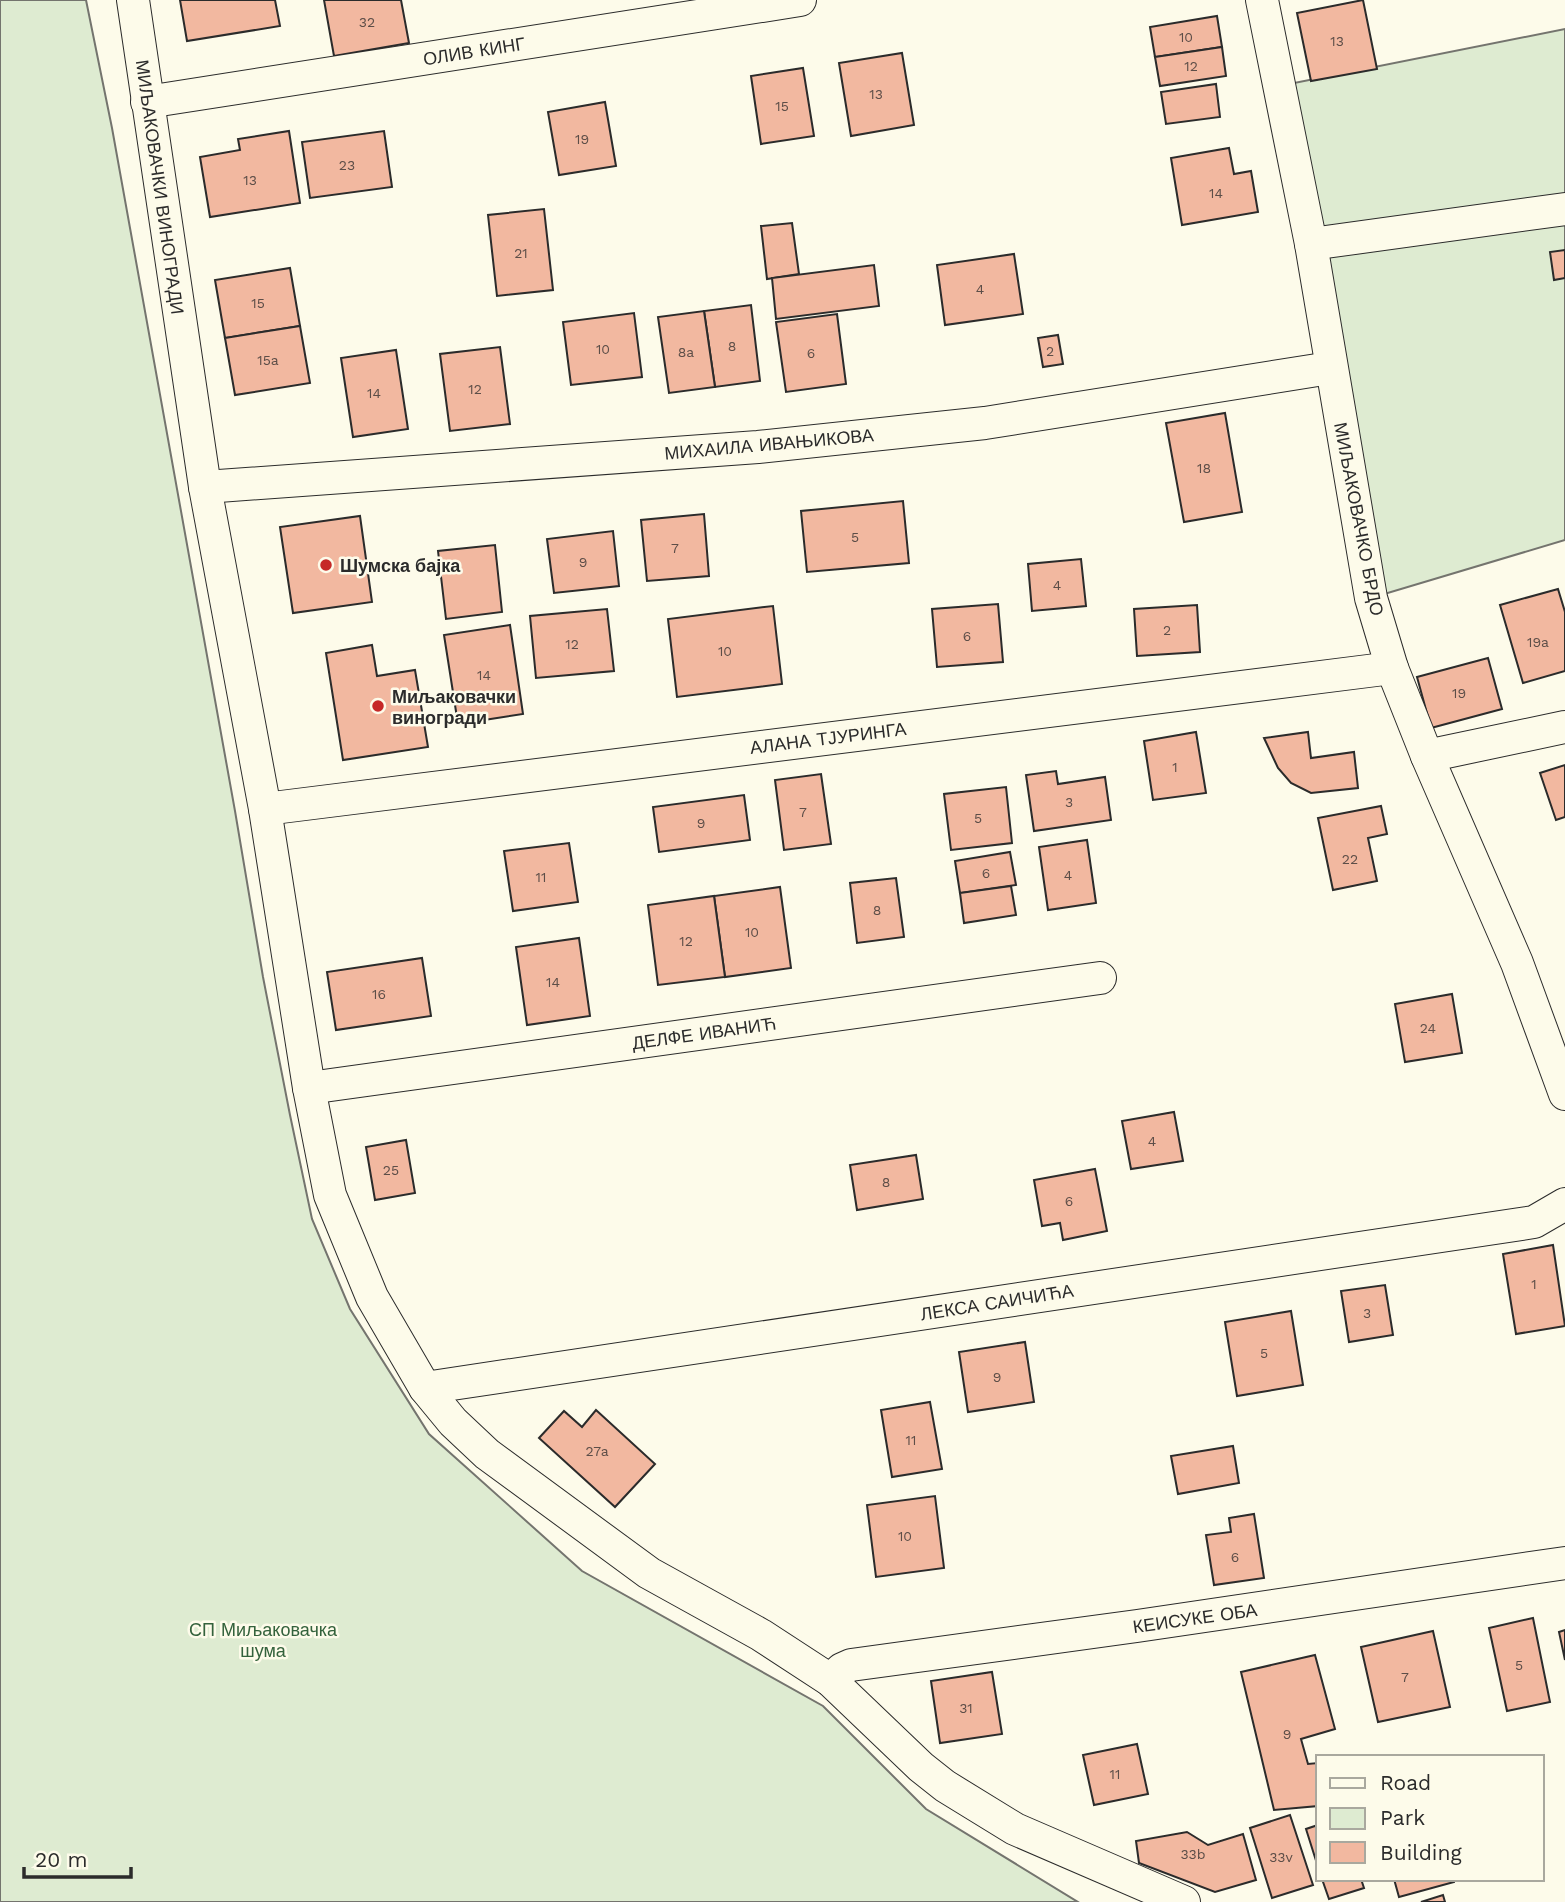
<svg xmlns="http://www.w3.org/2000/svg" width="1565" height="1902" viewBox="0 0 1565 1902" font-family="'Work Sans',sans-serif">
<rect width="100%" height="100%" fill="#fdfbea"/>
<g fill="#deebd1" stroke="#74746e" stroke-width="2">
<path d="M 0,0 L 86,0 L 112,128 L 235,811 L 263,977 L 290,1115 L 312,1219 L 350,1309 L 429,1434 L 582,1571 L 823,1706 L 926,1809 L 1078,1902 L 0,1902 Z"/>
<path d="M 1565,29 L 1565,540 L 1371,598 L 1274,87 Z"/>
</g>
<g fill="#f2b8a0" stroke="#2b2b2b" stroke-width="2">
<path d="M 180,0 L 275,0 L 280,26 L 187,41 Z"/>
<path d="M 324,0 L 401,0 L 409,43 L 334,56 Z"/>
<path d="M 1363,0 L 1377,69 L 1311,81 L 1297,13 Z"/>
<path d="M 1217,16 L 1222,47 L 1155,57 L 1150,27 Z"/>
<path d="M 1222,47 L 1226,76 L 1160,86 L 1155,57 Z"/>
<path d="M 902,53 L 914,125 L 851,136 L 839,63 Z"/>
<path d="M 803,68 L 814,136 L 761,144 L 751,76 Z"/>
<path d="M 1216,84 L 1220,117 L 1166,124 L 1161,92 Z"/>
<path d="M 605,102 L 616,166 L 559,175 L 548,112 Z"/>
<path d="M 289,131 L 300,203 L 210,217 L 200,157 L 240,150 L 238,139 Z"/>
<path d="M 384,131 L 392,187 L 310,198 L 302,142 Z"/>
<path d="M 1229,148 L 1234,174 L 1251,171 L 1258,212 L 1182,225 L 1171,158 Z"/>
<path d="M 544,209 L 553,290 L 497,296 L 488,215 Z"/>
<path d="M 792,223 L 799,274 L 767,279 L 761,226 Z"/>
<path d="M 1565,250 L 1565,278 L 1554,280 L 1550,252 Z"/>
<path d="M 1014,254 L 1023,314 L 945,325 L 937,265 Z"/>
<path d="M 874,265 L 879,306 L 776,319 L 772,278 Z"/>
<path d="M 290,268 L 300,326 L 225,338 L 215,280 Z"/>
<path d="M 751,305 L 760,381 L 715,387 L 704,311 Z"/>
<path d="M 704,311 L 715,387 L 669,393 L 658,317 Z"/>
<path d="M 634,313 L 642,377 L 571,385 L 563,322 Z"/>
<path d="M 837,314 L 846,384 L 786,392 L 776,322 Z"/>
<path d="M 300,326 L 310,383 L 235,395 L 225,338 Z"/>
<path d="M 1058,335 L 1063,364 L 1043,367 L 1038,338 Z"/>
<path d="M 500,347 L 510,424 L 450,431 L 440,354 Z"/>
<path d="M 396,350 L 408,429 L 353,437 L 341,358 Z"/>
<path d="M 1225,413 L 1242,512 L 1184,522 L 1166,423 Z"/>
<path d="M 903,501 L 909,563 L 807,572 L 801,511 Z"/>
<path d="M 704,514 L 709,576 L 647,581 L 641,520 Z"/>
<path d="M 360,516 L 372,602 L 293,613 L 280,527 Z"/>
<path d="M 613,531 L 619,586 L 554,593 L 547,539 Z"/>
<path d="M 495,545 L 502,612 L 446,619 L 438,551 Z"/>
<path d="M 1081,559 L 1086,606 L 1032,611 L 1028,564 Z"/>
<path d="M 1558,589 L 1565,612 L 1565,671 L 1523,683 L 1500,605 Z"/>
<path d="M 998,604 L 1003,662 L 937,667 L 932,609 Z"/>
<path d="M 1197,605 L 1200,652 L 1137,656 L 1134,609 Z"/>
<path d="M 773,606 L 782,684 L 677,697 L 668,619 Z"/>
<path d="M 607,609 L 614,671 L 536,678 L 530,616 Z"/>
<path d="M 510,625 L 523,714 L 458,724 L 444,635 Z"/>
<path d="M 372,645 L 377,676 L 415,670 L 428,747 L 343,760 L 326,653 Z"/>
<path d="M 1488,658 L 1502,709 L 1431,728 L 1417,677 Z"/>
<path d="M 1196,732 L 1206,793 L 1153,800 L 1144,741 Z"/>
<path d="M 1308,732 L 1311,758 L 1354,752 L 1358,788 L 1311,793 L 1291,783 L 1278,768 L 1264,738 Z"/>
<path d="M 1565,765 L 1565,817 L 1556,820 L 1540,773 Z"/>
<path d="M 1056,771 L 1058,784 L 1105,777 L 1111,820 L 1034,831 L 1026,775 Z"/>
<path d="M 821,774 L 831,844 L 784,850 L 775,780 Z"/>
<path d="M 1006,787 L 1012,843 L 951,850 L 944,794 Z"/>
<path d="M 744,795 L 750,840 L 659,852 L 653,807 Z"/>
<path d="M 1381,806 L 1387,834 L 1368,838 L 1377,881 L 1333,890 L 1318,818 Z"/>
<path d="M 1087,840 L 1096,903 L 1048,910 L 1039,847 Z"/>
<path d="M 569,843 L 578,902 L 513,911 L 504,851 Z"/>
<path d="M 1010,852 L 1016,885 L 960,893 L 955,861 Z"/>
<path d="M 896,878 L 904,937 L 857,943 L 850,883 Z"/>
<path d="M 1011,886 L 1016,915 L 964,923 L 960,893 Z"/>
<path d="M 780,887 L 791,968 L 725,977 L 714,896 Z"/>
<path d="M 714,896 L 725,977 L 658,985 L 648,905 Z"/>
<path d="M 579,938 L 590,1016 L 527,1025 L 516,947 Z"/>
<path d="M 422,958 L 431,1016 L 336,1030 L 327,972 Z"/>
<path d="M 1452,994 L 1462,1053 L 1405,1062 L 1395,1004 Z"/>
<path d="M 1174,1112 L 1183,1161 L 1131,1169 L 1122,1121 Z"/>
<path d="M 406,1140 L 415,1193 L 375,1200 L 366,1147 Z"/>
<path d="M 916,1155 L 923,1199 L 857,1210 L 850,1165 Z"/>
<path d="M 1095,1169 L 1107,1231 L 1063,1240 L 1060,1223 L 1042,1226 L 1034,1180 Z"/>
<path d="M 1553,1245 L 1565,1326 L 1516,1334 L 1503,1254 Z"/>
<path d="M 1385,1285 L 1393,1335 L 1349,1342 L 1341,1291 Z"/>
<path d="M 1291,1311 L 1303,1385 L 1237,1396 L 1225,1322 Z"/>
<path d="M 1025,1342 L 1034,1402 L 968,1412 L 959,1352 Z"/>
<path d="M 930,1402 L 942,1469 L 892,1477 L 881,1410 Z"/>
<path d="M 596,1410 L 655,1464 L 615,1507 L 539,1438 L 564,1411 L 582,1427 Z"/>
<path d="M 1233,1446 L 1239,1483 L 1178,1494 L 1171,1456 Z"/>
<path d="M 935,1496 L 944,1568 L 876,1577 L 867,1505 Z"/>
<path d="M 1254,1514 L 1264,1578 L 1214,1585 L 1206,1535 L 1231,1532 L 1229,1518 Z"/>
<path d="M 1533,1618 L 1550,1702 L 1507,1711 L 1489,1628 Z"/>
<path d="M 1565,1630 L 1565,1660 L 1559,1632 Z"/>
<path d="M 1433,1631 L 1450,1707 L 1378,1722 L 1361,1647 Z"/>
<path d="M 1315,1655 L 1335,1729 L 1301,1739 L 1308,1764 L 1318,1763 L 1318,1806 L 1274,1810 L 1241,1672 Z"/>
<path d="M 992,1672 L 1002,1734 L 940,1743 L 931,1681 Z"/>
<path d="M 1137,1744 L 1148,1794 L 1094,1805 L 1083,1755 Z"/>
<path d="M 1290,1815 L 1313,1885 L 1272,1898 L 1250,1828 Z"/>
<path d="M 1318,1825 L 1318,1867 L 1306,1829 Z"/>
<path d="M 1187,1832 L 1208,1845 L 1243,1834 L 1256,1880 L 1215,1892 L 1139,1863 L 1136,1841 Z"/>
<path d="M 1322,1879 L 1361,1879 L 1364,1888 L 1329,1899 Z"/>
<path d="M 1394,1879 L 1454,1879 L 1454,1882 L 1399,1897 Z"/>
<path d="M 1443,1895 L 1445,1902 L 1421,1902 Z"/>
</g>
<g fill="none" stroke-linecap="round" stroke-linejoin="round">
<defs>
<g id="minor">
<path d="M 133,0 L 205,487 L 265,809 L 309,1088 L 330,1195 L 372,1297 L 425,1388 L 453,1422 L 487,1454 L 649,1573 L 761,1635 L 830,1680 L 921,1767 L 945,1786 L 1015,1829 L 1184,1902"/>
<path d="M 1262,0 L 1311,244 L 1371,598 L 1392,668 L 1427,756 L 1517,963 L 1565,1094"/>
<path d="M 147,102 L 800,0"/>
<path d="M 1311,244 L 1565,209"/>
<path d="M 205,487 L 758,447 L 985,423 L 1330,368"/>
<path d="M 1427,756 L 1565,727"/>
<path d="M 265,809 L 1392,668"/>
<path d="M 309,1088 L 1100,978"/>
<path d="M 425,1388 L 1534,1222 L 1565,1204"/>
<path d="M 830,1680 L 842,1669 L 851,1665 L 1137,1626 L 1565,1563"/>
</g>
</defs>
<use href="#minor" stroke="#2b2b2b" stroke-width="34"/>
<use href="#minor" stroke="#fdfbea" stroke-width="32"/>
</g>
<g fill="#c62828" stroke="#fdfbea" stroke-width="2.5">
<circle cx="326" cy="565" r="7"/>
<circle cx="378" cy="706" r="7"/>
</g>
<g text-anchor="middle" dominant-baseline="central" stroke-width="5" stroke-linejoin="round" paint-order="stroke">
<g font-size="14" fill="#5d4e48">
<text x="367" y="22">32</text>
<text x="1186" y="37">10</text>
<text x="1337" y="41">13</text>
<text x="1191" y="66">12</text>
<text x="876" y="94">13</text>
<text x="782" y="106">15</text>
<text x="582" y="139">19</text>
<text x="347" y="165">23</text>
<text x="250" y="180">13</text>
<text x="1216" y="193">14</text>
<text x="521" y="253">21</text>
<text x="980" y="289">4</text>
<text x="258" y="303">15</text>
<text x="732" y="346">8</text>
<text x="603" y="349">10</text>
<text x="1050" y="351">2</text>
<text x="686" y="352">8a</text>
<text x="811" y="353">6</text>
<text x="268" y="360">15a</text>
<text x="475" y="389">12</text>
<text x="374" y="393">14</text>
<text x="1204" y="468">18</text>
<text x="855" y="537">5</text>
<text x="675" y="548">7</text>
<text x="583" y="562">9</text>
<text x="1057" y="585">4</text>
<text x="1167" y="630">2</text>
<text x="967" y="636">6</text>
<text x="1538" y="642">19a</text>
<text x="572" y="644">12</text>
<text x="725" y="651">10</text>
<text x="484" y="675">14</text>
<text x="1459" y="693">19</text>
<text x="1175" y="767">1</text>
<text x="1069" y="802">3</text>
<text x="803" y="812">7</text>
<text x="978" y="818">5</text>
<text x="701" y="823">9</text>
<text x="1350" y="859">22</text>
<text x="986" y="873">6</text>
<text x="1068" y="875">4</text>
<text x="541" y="877">11</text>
<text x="877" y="910">8</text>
<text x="752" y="932">10</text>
<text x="686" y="941">12</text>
<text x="553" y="982">14</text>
<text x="379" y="994">16</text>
<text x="1428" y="1028">24</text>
<text x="1152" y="1141">4</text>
<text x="391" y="1170">25</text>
<text x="886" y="1182">8</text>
<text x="1069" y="1201">6</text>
<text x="1534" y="1284">1</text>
<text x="1367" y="1313">3</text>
<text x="1264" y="1353">5</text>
<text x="997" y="1377">9</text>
<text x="911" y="1440">11</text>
<text x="597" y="1451">27a</text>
<text x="905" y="1536">10</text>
<text x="1235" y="1557">6</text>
<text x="1519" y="1665">5</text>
<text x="1405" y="1677">7</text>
<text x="966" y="1708">31</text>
<text x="1287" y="1734">9</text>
<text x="1115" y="1774">11</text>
<text x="1193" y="1854">33b</text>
<text x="1281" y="1857">33v</text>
</g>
<g font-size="18" fill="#2b2b2b" stroke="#fdfbea">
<text transform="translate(474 51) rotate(-9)">ОЛИВ КИНГ</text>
<text transform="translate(160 187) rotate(82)">МИЉАКОВАЧКИ ВИНОГРАДИ</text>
<text transform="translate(769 444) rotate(-5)">МИХАИЛА ИВАЊИКОВА</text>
<text transform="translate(1359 519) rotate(79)">МИЉАКОВАЧКО БРДО</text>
<text transform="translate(828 738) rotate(-7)">АЛАНА ТЈУРИНГА</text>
<text transform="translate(704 1033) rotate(-8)">ДЕЛФЕ ИВАНИЋ</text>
<text transform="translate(997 1302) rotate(-9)">ЛЕКСА САИЧИЋА</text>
<text transform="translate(1195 1618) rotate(-8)">КЕИСУКЕ ОБА</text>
</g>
<g font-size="18" font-weight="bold" fill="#2b2b2b" stroke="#fdfbea" text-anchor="start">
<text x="340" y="565">Шумска бајка</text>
<text x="392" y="696">Миљаковачки<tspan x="392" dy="21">виногради</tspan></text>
</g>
<g font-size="18" fill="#34623c" stroke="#fdfbea">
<text x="263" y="1629">СП Миљаковачка<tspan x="263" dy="21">шума</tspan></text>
</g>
</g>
<rect x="1316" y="1755" width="228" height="126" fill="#fdfbea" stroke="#a9a89e" stroke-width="2"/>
<rect x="1330" y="1778" width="35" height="10" fill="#fdfbea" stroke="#a9a89e" stroke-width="2"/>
<text x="1380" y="1790" font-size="21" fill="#2b2b2b">Road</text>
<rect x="1330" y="1808" width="35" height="21" fill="#deebd1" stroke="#a9a89e" stroke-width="2"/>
<text x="1380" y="1825" font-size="21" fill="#2b2b2b">Park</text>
<rect x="1330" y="1842" width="35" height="21" fill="#f2b8a0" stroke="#a9a89e" stroke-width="2"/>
<text x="1380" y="1860" font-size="21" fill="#2b2b2b">Building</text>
<path d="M24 1867v10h107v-10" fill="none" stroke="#2b2b2b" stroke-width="3.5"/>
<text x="35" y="1867" font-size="21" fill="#2b2b2b" stroke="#fdfbea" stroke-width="5" paint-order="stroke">20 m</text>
</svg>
